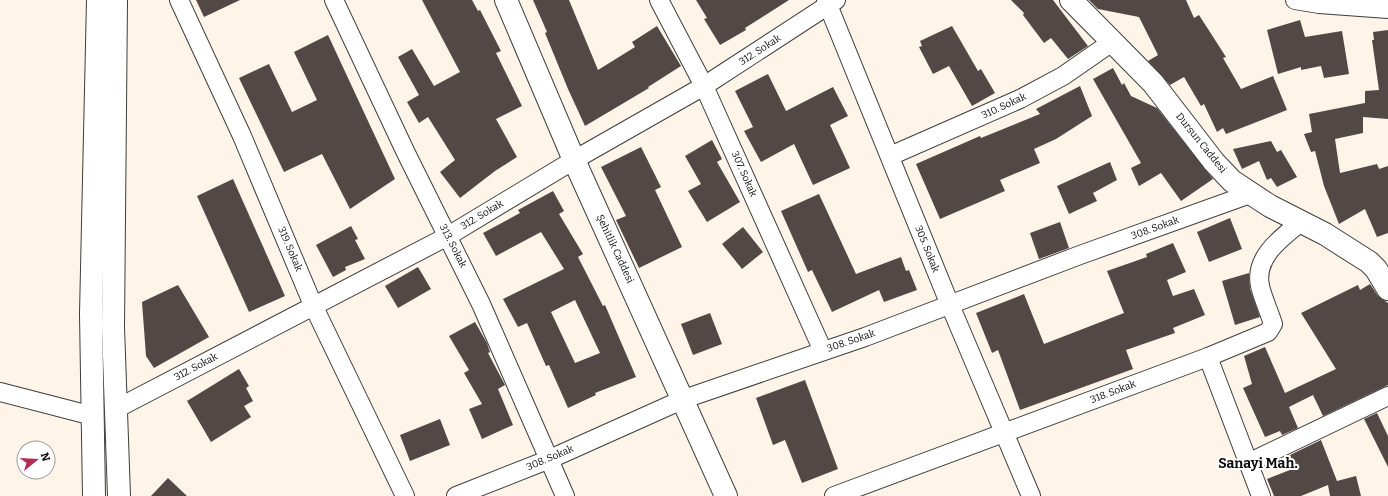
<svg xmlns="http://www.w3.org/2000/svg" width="1388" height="496" font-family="Bitter,serif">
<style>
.building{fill:#524947;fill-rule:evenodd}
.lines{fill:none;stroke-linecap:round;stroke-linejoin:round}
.minor-casing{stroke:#3d3d3d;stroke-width:20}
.tertiary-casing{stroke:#3d3d3d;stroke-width:24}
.minor{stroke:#fff;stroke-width:18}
.tertiary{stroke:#fff;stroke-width:22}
.labels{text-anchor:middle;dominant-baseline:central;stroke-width:4;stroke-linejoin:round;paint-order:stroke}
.street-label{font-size:10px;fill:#0a0a0a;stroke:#fff}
.district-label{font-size:14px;font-weight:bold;fill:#0a0a0a;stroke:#fff}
</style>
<rect width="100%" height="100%" fill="#fef4e8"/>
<!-- building -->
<g class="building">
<polygon points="196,0 240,0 204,17"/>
<polygon points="422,0 472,0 478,11 480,10 501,51 496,53 522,106 496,119 517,157 495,171 460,198 440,172 455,160 428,117 419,123 407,102 419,95 398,57 412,49 434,86 460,72"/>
<polygon points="533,0 569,0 598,70 635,47 632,42 657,26 681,66 648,87 649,88 585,126 568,89 545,33 547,32"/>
<polygon points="696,0 789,0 745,28 746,30 720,45 704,19 707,18"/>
<polygon points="1011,0 1053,0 1088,46 1068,59 1051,38 1044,43 1023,15 1024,13"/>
<polygon points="1089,0 1186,0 1194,18 1199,15 1226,57 1223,58 1241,89 1273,76 1287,110 1226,134 1223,128 1217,132 1204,104 1201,106 1184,77 1170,85 1148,61 1158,55 1139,17 1098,9"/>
<polygon points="1300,20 1305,37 1342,31 1349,74 1324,78 1321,66 1301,70 1301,67 1278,74 1267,30"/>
<polygon points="952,26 978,71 981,69 995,93 972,106 949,66 933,74 919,47 922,46 920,41"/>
<polygon points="1388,30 1388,119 1363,117 1363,133 1335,139 1340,173 1377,164 1379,169 1388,166 1388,233 1377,237 1365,209 1339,224 1324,186 1315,151 1311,152 1304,134 1312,132 1309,114 1365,103 1365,91 1379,90 1372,40 1374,40 1373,32"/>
<polygon points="328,35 395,179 350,209 322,154 284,172 239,78 269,64 292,112 317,100 294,52"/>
<polygon points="1113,68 1122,85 1124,83 1131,96 1157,108 1213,179 1181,201 1161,173 1139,186 1131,168 1141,163 1093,79"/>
<polygon points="768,74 786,111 833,87 848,116 830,125 850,168 813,185 794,144 761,162 744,131 753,127 735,91"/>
<polygon points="1080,86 1092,116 1056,139 1034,149 1040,163 1000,180 1005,191 940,219 916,164 980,136 981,138 1040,114 1036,109"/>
<polygon points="712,140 722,159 717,162 740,202 707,222 688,191 701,184 685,156"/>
<polygon points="1271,141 1277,152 1281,150 1297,177 1277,187 1271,178 1267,180 1259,161 1242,169 1233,149"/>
<polygon points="641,147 661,187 655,190 682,247 639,268 616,220 626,216 601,167"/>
<polygon points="1110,162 1117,180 1093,193 1097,201 1069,214 1057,186"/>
<polygon points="233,179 285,296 249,312 197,196"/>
<path d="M553,191l11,20 -5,3 24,40 -5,3 25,49 2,-1 31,72 -41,16 1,2 -28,13 -19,-43 -3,1 -19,-43 -9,4 -15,-28 61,-30 -23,-37 -45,24 -13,-23 37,-20 -2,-3zM575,300l25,53 -25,10 -24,-51z"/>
<polygon points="819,194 856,274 901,257 906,271 909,270 917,290 884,302 879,290 832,312 812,270 808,272 781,211"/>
<polygon points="1230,218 1242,249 1209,262 1197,232"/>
<polygon points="1060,222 1069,248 1039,259 1030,233"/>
<polygon points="351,226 358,239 355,240 365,259 345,267 346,270 333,277 316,245"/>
<polygon points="743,227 763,252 742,269 722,244"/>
<polygon points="1173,243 1186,272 1167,280 1173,296 1194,289 1205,315 1173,328 1175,333 1126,350 1133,369 1020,410 998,350 992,353 976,313 1024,294 1044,344 1124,313 1107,271 1147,257 1146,254"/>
<polygon points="418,267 431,289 398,308 385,286"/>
<polygon points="1249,273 1250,289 1260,317 1235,325 1222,281"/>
<polygon points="1370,284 1378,296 1388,303 1388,385 1323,416 1313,395 1289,407 1298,428 1282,435 1280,431 1265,437 1243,388 1252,384 1244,356 1265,347 1285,393 1336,369 1301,313 1358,285 1360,290"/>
<polygon points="178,285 209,337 154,368 146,356 142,302"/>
<polygon points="710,313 722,344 693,355 681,324"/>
<polygon points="475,322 487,343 490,352 488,353 505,385 498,389 513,425 482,439 469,409 482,404 464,373 469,370 449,336"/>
<polygon points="239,369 249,386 246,388 253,401 244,406 251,417 211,442 187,401"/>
<polygon points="805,380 838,469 802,483 785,440 773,445 756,398"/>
<polygon points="1377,413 1388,436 1388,467 1364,419"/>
<polygon points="440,419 450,445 410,461 400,435"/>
<polygon points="1321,440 1337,481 1356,476 1361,496 1330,496 1328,485 1301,496 1274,496 1267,479 1295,468 1290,455"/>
<polygon points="168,478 187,496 151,496"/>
</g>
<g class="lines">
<defs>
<g id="minor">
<polyline points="179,0 242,136 313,305 405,496"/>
<polyline points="334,0 406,153 481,304 565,496"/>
<polyline points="659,0 704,86 823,351"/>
<polyline points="826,0 950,305 1031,496"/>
<polyline points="1295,0 1319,4 1388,9"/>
<polyline points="890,156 1020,99 1063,76 1112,42"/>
<polyline points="1208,357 1261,496"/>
<polyline points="0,392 93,416"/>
<polyline points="116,409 448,236 574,160 704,86 836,0"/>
<polyline points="1248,463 1388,396"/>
<polyline points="456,496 550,459 684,399 865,337 1080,255 1250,194"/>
<path d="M834,496l374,-139 60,-25 5,-8c-4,-13 -10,-25 -13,-38 -6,-29 21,-48 41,-64"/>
</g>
<g id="tertiary">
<polyline points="116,0 113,327 119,496"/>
<polyline points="506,0 574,160 726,496"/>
<polyline points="1071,0 1153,83 1214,162 1232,181 1270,206 1325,234 1369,262 1376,269 1388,289"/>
<polyline points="94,496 91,314 98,0"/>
</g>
</defs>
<!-- minor casing -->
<use href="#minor" class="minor-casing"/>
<!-- tertiary casing -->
<use href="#tertiary" class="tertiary-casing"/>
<!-- minor -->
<use href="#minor" class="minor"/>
<!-- tertiary -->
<use href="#tertiary" class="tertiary"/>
</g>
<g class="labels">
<!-- street labels -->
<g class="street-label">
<text transform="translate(760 50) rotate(-33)">312. Sokak</text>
<text transform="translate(1004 106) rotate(-25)">310. Sokak</text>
<text transform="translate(1201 143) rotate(51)">Dursun Caddesi</text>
<text transform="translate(744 174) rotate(66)">307. Sokak</text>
<text transform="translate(482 215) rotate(-31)">312. Sokak</text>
<text transform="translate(1155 228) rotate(-20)">308. Sokak</text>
<text transform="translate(453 246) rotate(63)">313. Sokak</text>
<text transform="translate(290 249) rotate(67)">319. Sokak</text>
<text transform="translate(615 249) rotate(65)">Şehitlik Caddesi</text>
<text transform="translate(927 249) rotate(68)">305. Sokak</text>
<text transform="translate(851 341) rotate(-19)">308. Sokak</text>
<text transform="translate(196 367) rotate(-28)">312. Sokak</text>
<text transform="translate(1113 392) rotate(-21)">318. Sokak</text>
<text transform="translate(550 458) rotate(-23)">308. Sokak</text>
</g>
<!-- district labels -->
<g class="district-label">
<text x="1258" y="463">Sanayi Mah.</text>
</g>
</g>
<!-- north arrow -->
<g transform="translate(36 460) rotate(72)"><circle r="19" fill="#ffffff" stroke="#9d9d9d"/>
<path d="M0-3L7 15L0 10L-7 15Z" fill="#b12b52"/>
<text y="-6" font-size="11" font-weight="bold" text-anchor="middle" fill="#0a0a0a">N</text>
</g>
</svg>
